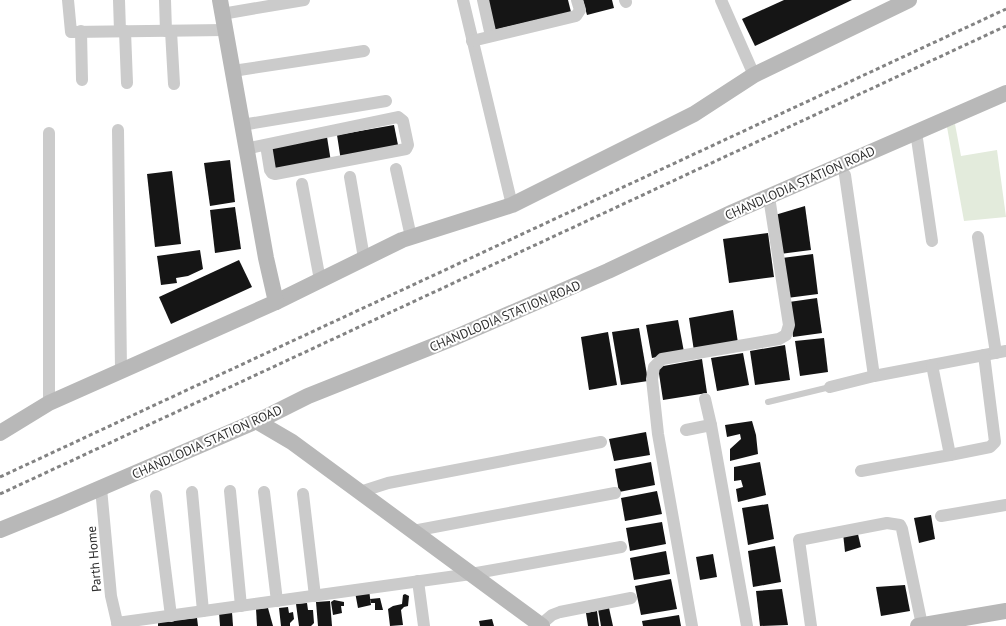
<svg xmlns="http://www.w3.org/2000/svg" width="1006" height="626" font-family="'PT Sans',sans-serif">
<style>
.green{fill:#e3ebdc}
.building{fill:#151515}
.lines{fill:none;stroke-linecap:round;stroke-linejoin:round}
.lane{stroke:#cbcbcb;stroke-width:6}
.street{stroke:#cbcbcb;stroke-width:12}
.secondary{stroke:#b8b8b8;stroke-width:16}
.rail{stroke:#838383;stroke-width:3;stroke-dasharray:4 3;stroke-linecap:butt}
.labels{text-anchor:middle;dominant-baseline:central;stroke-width:4;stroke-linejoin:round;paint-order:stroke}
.street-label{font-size:13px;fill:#2e2e2e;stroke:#fff}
</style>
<rect width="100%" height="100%" fill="#fff"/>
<!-- green -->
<polygon class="green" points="955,124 961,156 997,150 1006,217 964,221 947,127"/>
<!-- building -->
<g class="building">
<polygon points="488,0 568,0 571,12 494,30"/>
<polygon points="583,0 612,0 614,8 587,15"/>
<polygon points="784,0 852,0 755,46 742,19"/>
<polygon points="394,125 399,150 341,161 337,135"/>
<polygon points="327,137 331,162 274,172 269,147"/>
<polygon points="230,160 235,202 210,206 204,163"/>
<polygon points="172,171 181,244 155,247 147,174"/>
<polygon points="805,206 811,250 780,254 775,215"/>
<polygon points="235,207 241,249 215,253 210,210"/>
<polygon points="768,233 774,277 729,283 723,239"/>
<polygon points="200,250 203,269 188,276 176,278 177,283 161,285 157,256"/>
<polygon points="813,254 818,294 787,298 782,258"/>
<polygon points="239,260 252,287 171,324 159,297"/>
<polygon points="817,298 822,333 793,337 789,302"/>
<polygon points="733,310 738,343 694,351 689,318"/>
<polygon points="678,320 684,352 652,358 646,325"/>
<polygon points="639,328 648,381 621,385 612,332"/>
<polygon points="608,332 617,385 589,390 581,337"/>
<polygon points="824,338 828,372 800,376 795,341"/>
<polygon points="785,345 790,380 755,385 750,351"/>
<polygon points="743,353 749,385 717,391 711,358"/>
<polygon points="702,359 707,393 663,400 658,367"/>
<polygon points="752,421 756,435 758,454 730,461 730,449 741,439 740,434 727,437 725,425"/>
<polygon points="646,432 650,455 614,461 609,439"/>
<polygon points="651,462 655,485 619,492 615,469"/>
<polygon points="760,462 766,495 738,502 736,489 743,487 741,480 734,481 734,467"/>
<polygon points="657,491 662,514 625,521 621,498"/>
<polygon points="768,504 774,539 748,545 742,508"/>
<polygon points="931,515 935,539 919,543 914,518"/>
<polygon points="662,522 666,544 630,551 626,528"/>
<polygon points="857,530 861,547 845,552 843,533"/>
<polygon points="775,546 781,582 753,587 748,551"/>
<polygon points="666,551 670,574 634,580 630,558"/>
<polygon points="713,554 717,577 700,580 696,557"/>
<polygon points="671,579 677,609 641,615 635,586"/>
<polygon points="905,585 910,611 881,616 876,587"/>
<polygon points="782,589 788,625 760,626 756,591"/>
<polygon points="369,590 371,605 358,608 355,592"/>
<polygon points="405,594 409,596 408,606 404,607 401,610 403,625 390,626 388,609 393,606 402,604 403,595"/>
<polygon points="380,598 383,610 375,610 375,603 371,603 370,599"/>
<polygon points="334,600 344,602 344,606 341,606 342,613 333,615 331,602"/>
<polygon points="330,601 332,626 318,626 316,602"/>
<polygon points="307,603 308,610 313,610 314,623 311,626 299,626 296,604"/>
<polygon points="288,607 289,613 293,612 294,619 290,623 290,626 281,626 279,608"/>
<polygon points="268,608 273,626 257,626 256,609"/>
<polygon points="609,608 613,626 601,626 598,609"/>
<polygon points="597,611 599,626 588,626 586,613"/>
<polygon points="219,612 232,612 233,626 220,626"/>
<polygon points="679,615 681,626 643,626 642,621"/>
<polygon points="197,618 198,626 158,626 158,622"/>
<polygon points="492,619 494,626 480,626 479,621"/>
</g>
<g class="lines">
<!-- lane -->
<polyline class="lane" points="768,402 830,387"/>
<!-- street -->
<g class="street">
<polyline points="68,0 71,32 225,30"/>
<polyline points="119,0 120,31"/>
<polyline points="165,0 166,31"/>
<polyline points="463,0 512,205"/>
<polyline points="483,0 491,36"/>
<polyline points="625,0 626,2"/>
<polyline points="721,0 754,75"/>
<polyline points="222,14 304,0"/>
<polyline points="81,31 82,80"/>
<polyline points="125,31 127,83"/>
<polyline points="171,31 174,84"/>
<polyline points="472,41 576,16 580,10 577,0"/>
<polyline points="233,71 364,51"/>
<polyline points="242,125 386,101"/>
<polyline points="118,130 121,370"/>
<polyline points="916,132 932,241"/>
<polyline points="49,133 49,403"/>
<polyline points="246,149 259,146 398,117 403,121 408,145 406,149 275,174 272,173 270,170 266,145"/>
<polyline points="396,169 411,237"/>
<polyline points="845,175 874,376 1006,351"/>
<polyline points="350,177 364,258"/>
<polyline points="302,184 320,280"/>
<polyline points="978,237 996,353"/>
<polyline points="830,387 874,376"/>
<polyline points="705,399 711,425"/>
<polyline points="686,430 711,425 747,626"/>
<polyline points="950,455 990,447 995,442 984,355"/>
<polyline points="861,471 950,455 932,365"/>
<polyline points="101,488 111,596 118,626"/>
<polyline points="230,491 241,606"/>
<polyline points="192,492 203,611"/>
<polyline points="264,492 277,601"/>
<polyline points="360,492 388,483 601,442"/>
<polyline points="303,494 315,596"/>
<polyline points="156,496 171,616"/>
<polyline points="941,516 1006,505"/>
<polyline points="413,531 615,493"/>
<polyline points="418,581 424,626"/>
<polyline points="117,623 471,574 621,547"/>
<polyline points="539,626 552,615 560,612 631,598"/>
<polyline points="692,626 658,434 652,379 654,367 662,359 779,339 786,335 789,325 769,197"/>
<polyline points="811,626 799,540 887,523 900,525 902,529 922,625"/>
</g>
<!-- secondary -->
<g class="secondary">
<polyline points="276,302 402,240 512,205 694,114 754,75 909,0"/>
<polyline points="256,421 292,442 542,626"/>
<polyline points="0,433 49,403 276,302 266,258 220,0"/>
<polyline points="0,530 59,506 268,416 308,396 456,337 608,271 733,212 1006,93"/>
<polyline points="918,626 1006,611"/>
</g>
<!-- rail -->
<g class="rail">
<polyline points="0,477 1006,9"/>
<polyline points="0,494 1006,26"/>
</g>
</g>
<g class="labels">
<!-- street labels -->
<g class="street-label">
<text transform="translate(800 183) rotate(-24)">CHANDLODIA STATION ROAD</text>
<text transform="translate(505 316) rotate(-23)">CHANDLODIA STATION ROAD</text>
<text transform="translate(207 442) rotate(-24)">CHANDLODIA STATION ROAD</text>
<text transform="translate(94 559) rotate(-95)">Parth Home</text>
</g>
</g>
</svg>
